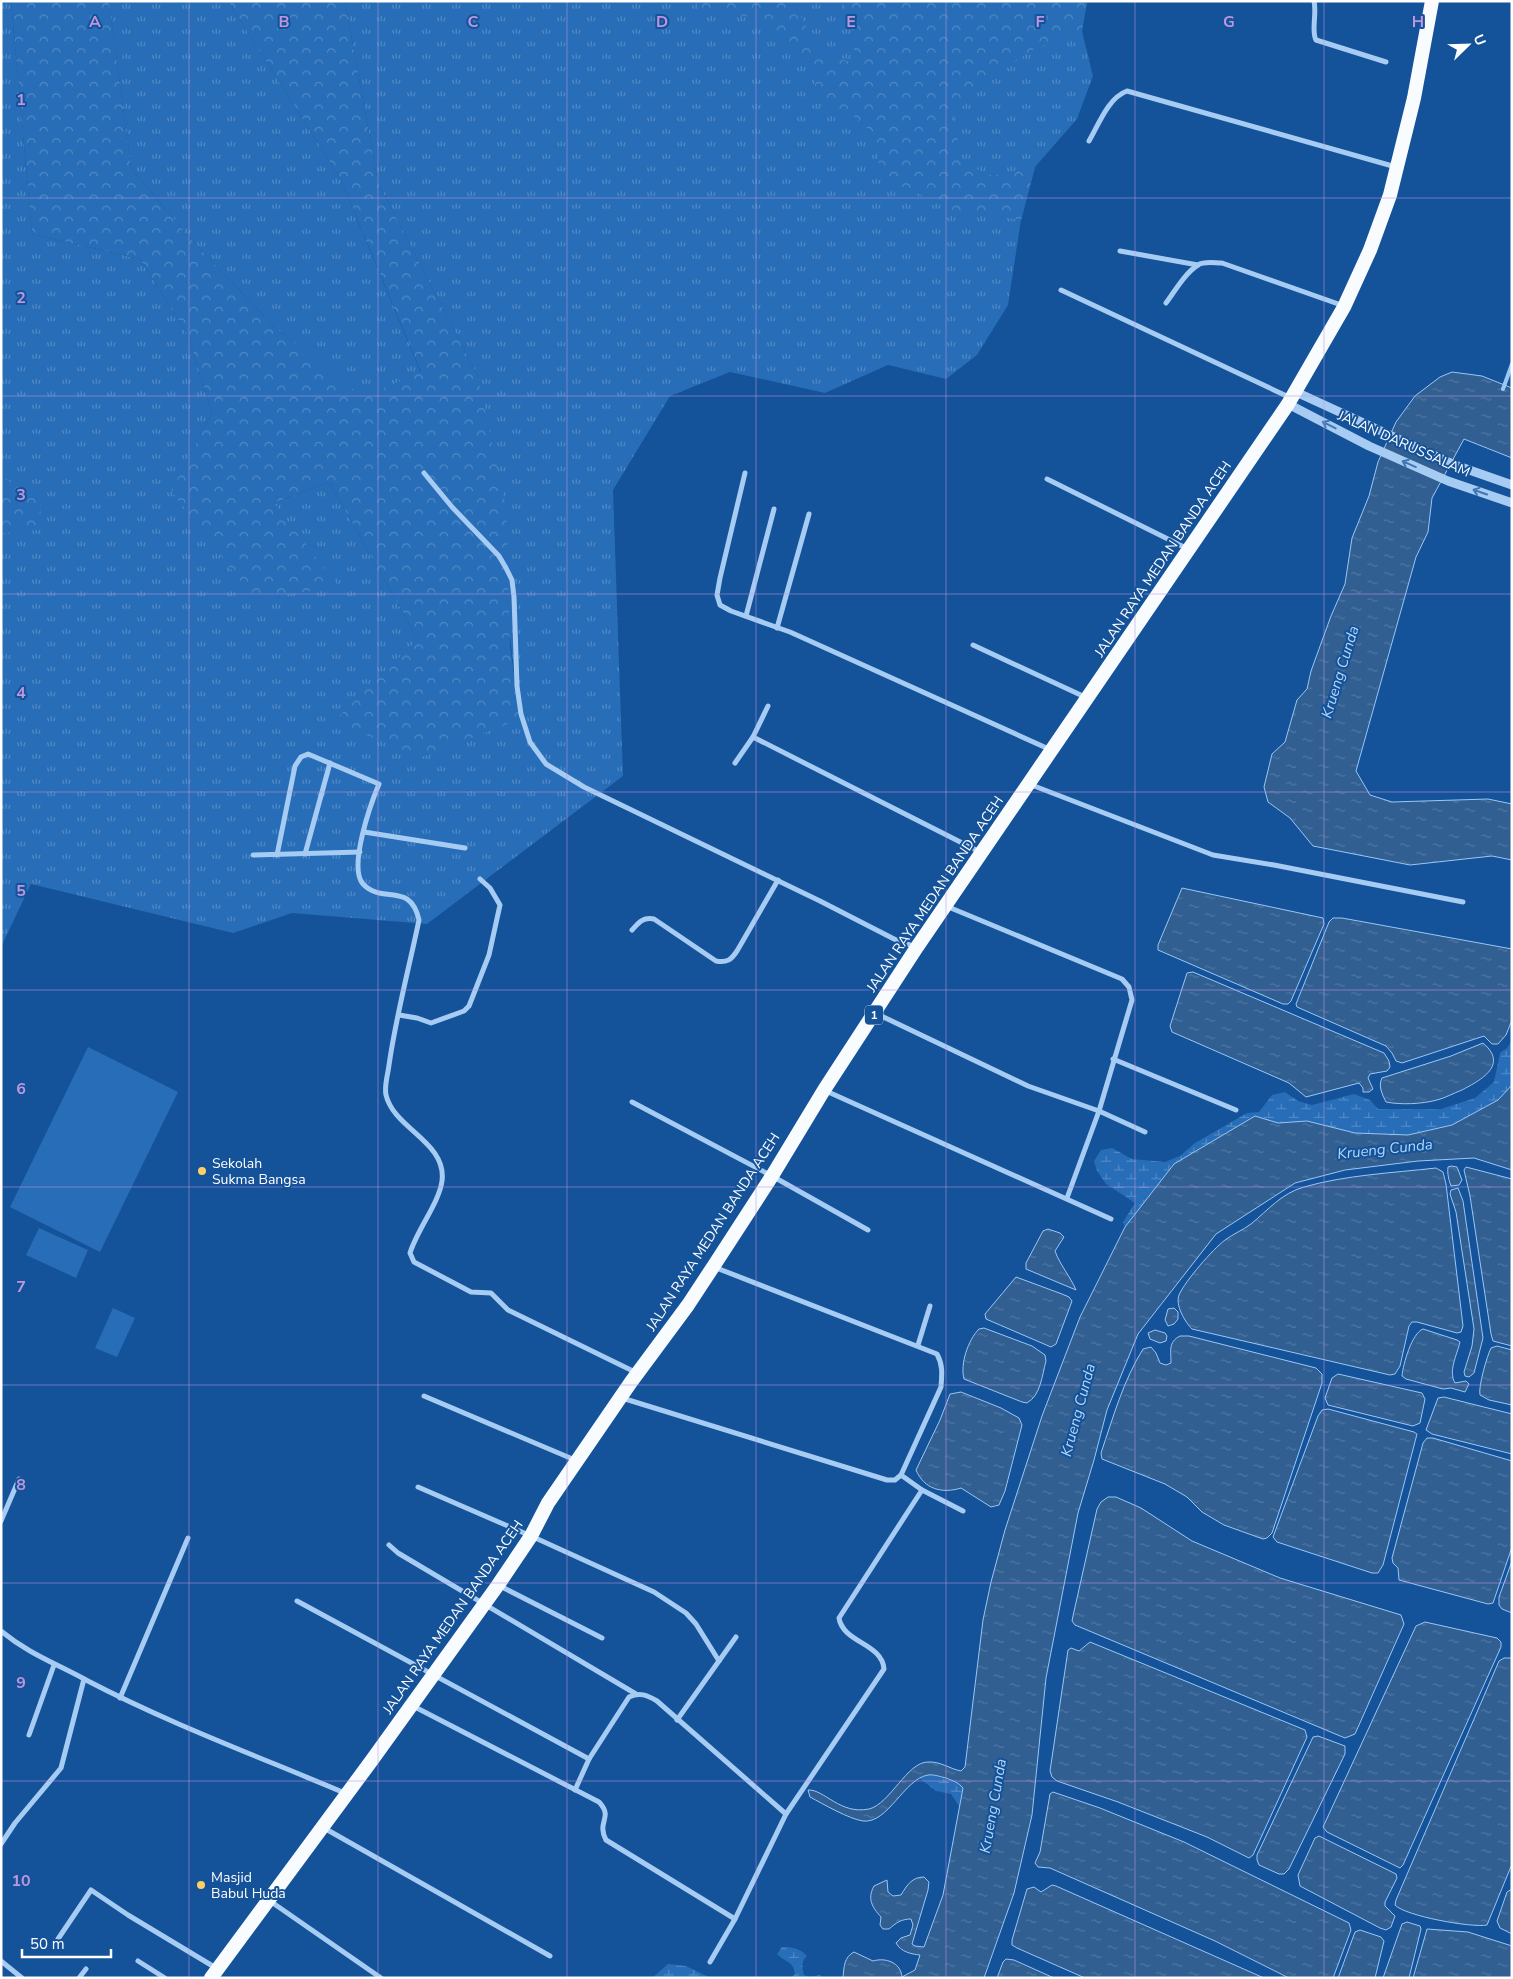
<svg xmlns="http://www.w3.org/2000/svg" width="1513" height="1979" font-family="'Nunito Sans',sans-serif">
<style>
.grass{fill:url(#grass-tufts)}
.forest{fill:url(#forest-crowns)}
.wetland{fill:url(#wetland-marsh)}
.park{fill:#276db7}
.water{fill:url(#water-ripples);stroke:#99c7f6}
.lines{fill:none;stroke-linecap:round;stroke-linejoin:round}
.stream{stroke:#99c7f6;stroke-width:4}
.minor{stroke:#a7ccf3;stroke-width:5}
.tertiary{stroke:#a7ccf3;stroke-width:9}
.trunk{stroke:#f8fcff;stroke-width:14}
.oneway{stroke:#4077b4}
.grid{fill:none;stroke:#bd96df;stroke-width:1;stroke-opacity:0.55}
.poi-dot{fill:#ffce68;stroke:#145299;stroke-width:2}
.labels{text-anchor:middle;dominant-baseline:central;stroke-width:4;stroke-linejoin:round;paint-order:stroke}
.shield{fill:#145299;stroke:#b8cbe0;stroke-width:1}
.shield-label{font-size:12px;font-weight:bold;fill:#fff}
.street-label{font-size:14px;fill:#fff;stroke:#145299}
.poi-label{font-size:14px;fill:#fff;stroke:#145299;text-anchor:start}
.water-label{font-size:15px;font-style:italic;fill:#b3d6f9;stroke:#145299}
.grid-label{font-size:16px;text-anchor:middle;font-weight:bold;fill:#bd96df;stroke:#145299;stroke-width:4;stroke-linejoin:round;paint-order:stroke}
</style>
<defs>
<pattern id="grass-tufts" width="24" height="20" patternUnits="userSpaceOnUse" patternTransform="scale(1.25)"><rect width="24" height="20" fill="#276db7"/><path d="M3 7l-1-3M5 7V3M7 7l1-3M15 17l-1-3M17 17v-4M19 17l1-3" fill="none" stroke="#528ac5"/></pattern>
<pattern id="forest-crowns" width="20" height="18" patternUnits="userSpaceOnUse" patternTransform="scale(1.25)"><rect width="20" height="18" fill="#276db7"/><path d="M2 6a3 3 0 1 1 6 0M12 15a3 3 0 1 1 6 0" fill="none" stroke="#528ac5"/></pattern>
<pattern id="wetland-marsh" width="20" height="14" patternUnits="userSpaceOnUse" patternTransform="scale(1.25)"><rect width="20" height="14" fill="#276db7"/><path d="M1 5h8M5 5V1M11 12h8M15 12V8" fill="none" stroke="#528ac5"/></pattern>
<pattern id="water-ripples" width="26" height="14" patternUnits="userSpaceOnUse" patternTransform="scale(1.25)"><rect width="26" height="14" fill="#315f92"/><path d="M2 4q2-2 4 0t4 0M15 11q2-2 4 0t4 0" fill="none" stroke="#5077a2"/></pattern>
</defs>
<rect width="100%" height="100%" fill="#145299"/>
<!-- grass -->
<g class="grass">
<polygon points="1,1 11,1 32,234 140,259 188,335 212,413 171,492 274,503 329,482 418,639 520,718 477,374 378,183 345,1 1087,1 1082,31 1093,76 1077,119 1035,167 1021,220 1008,305 977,355 946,379 888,365 825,393 730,372 670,396 613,490 623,776 427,924 292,913 233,933 31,884 1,947 1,533 41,529 6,480 1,481"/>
<polygon points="109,1 228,1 340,178 421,373 363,398 274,327 189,237 131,168"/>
</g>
<!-- forest -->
<g class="forest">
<polygon points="11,1 109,1 131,168 189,237 274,327 363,397 421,372 340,178 228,1 345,1 378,183 477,374 506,506 510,645 520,719 422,757 333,722 418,639 329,482 274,503 339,587 254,599 171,491 212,413 188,335 140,259 32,234"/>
<polygon points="700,1 793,1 822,57 855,62 853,33 845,5 848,1 1087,1 1082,31 1032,50 977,88 953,118 963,163 993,176 1035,167 1021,220 955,211 881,177 873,133 846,110 818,105 813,71 777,31 746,16 697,13"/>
<polygon points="6,480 40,495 41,530 1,533 1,481"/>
</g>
<!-- wetland -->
<g class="wetland">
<polygon points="1512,1040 1512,1085 1498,1100 1452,1125 1408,1135 1355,1133 1307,1121 1278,1123 1255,1116 1174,1164 1125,1227 1123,1222 1135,1203 1106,1184 1097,1171 1094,1161 1101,1150 1112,1148 1132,1159 1165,1162 1180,1156 1195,1143 1247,1113 1259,1112 1272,1095 1285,1092 1298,1101 1312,1105 1354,1094 1370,1100 1378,1109 1441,1109 1475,1098 1494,1082 1500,1053 1507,1048"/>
<polygon points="929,1774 959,1783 963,1788 959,1806 951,1794 936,1791 919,1778"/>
<path d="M782,1947c10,0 18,1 25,9 -6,5 -5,12 -3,19l6,2 10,-2 3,3h-32l4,-4c-1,-13 -11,-12 -18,-20z"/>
<polygon points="668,1964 686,1966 711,1978 652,1978"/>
</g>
<!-- park -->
<g class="park">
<polygon points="88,1047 178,1092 100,1252 10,1207"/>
<polygon points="39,1228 88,1250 76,1278 26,1255"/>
<polygon points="113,1308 135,1318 117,1357 95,1348"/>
</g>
<!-- water -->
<g class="water">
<polygon points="1452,372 1482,376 1512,388 1512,458 1464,439 1432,498 1428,532 1416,557 1356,771 1370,795 1392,802 1488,799 1512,804 1512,860 1492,856 1410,865 1313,846 1290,818 1268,802 1264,787 1272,754 1285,742 1297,700 1307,689 1311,671 1331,616 1345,584 1352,538 1369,496 1378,462 1396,422 1415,396 1440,377"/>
<polygon points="1182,888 1323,918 1324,924 1291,1001 1288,1004 1283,1004 1158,950 1158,945"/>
<polygon points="1333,918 1342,918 1512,949 1512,1020 1506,1035 1498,1044 1492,1044 1484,1036 1402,1063 1396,1061 1392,1053 1386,1046 1297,1007 1296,1004 1329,922"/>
<polygon points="1193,972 1384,1053 1389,1061 1390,1067 1387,1071 1370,1074 1368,1078 1373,1089 1369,1092 1363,1092 1363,1088 1359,1083 1306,1097 1289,1083 1172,1032 1170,1026 1187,973"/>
<path d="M1483,1043c26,22 -2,37 -21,47 -8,3 -17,8 -25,10 -15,4 -36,5 -51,2 -4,-8 -8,-16 -4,-24l69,-22z"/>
<path d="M1512,1085v85l-38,-12 -56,3 -73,9 -50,13 -79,51 -78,100 -31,76 -13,50 -16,53 -32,165 -14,137 -18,78 -30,85h-141c1,-11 1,-21 11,-26l19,9c13,-4 28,2 29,16l13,-7 5,-15c-9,-1 -19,-3 -24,-12l5,-5 9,-3 3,-10 -2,-6c-10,0 -15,4 -22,10h-6l-3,-4 1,-8c-9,-10 -14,-18 -7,-31l13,-6 1,12 5,4 8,-1c6,-10 11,-18 23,-18l5,5 -1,8 -16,54 3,2 9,1 19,-52 20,-107c-5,-6 -10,-7 -17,-10 -5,-1 -13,-4 -18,-3 -24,4 -40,49 -65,46 -14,-2 -40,-17 -53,-24l-2,-7c16,-1 32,25 61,19 21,-5 38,-47 59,-47 12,-1 22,7 33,9l4,-4 18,-147 8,-38 14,-52 37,-114 38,-99 45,-90 49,-63 81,-48 23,7 29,-2 48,12 53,2 44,-10 46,-25z"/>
<path d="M1451,1166l6,1 5,13 -3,5 -8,1c-2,-5 -4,-13 -3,-19z"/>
<polygon points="1466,1167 1512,1179 1512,1346 1493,1341 1491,1334 1470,1196 1464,1170"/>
<path d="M1436,1168l7,4 3,12 17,142 -2,6 -4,1 -40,-11h-5l-3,4 -9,40 -5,8 -5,1 -198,-46c-7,-7 -17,-24 -13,-34 6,-14 34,-46 46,-55 8,-6 18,-10 26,-16 17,-14 31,-31 53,-37 42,-12 88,-14 132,-19z"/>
<polygon points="1458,1188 1463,1201 1483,1338 1474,1373 1469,1377 1465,1376 1464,1372 1472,1346 1474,1329 1456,1212 1450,1194 1451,1190"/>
<path d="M1048,1229l12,4 4,4 -9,14c5,14 15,25 21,39l-50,-21v-6l17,-32z"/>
<polygon points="1016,1277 1062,1294 1069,1297 1072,1301 1056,1344 1051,1347 986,1319 985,1314"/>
<polygon points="1174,1308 1178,1312 1178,1319 1174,1324 1168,1326 1165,1320 1168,1309"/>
<path d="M984,1328l48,18 13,9 1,6c-4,14 -5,34 -19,42l-5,-1 -58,-23c-4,-15 4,-39 15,-50z"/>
<path d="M1423,1329l34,11 3,2c-3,13 -12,29 -5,41l11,-2 3,3 -4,8 -14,-4 -8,1 -37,-10 -4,-3c1,-12 10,-43 21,-47z"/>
<polygon points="1155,1330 1165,1333 1167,1336 1166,1341 1160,1343 1150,1339 1148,1333"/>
<path d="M1180,1336h9l127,32 6,6v9l-50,150 -5,5 -4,1 -39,-14 -22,-13 -15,-15 -22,-13 -63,-25 -1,-6c12,-35 22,-72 42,-104l8,-2 5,6 4,10 6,2 5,-2c0,-12 -3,-21 9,-27z"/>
<path d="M1497,1346l15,4v55l-23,-5 -9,-5c-2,-8 7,-39 11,-47z"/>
<polygon points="1338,1374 1422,1393 1425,1399 1420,1423 1413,1426 1328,1405 1325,1398 1332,1378"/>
<path d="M961,1392l40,16 18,10 3,7 -17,66 -6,14 -8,2 -30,-19c-19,6 -37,1 -45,-18l24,-50 10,-26z"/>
<polygon points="1444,1397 1512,1414 1512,1454 1432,1434 1426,1430 1438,1398"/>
<polygon points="1328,1409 1414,1432 1417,1434 1383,1565 1378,1573 1372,1573 1277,1542 1273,1537 1318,1416 1322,1410"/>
<polygon points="1427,1438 1433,1438 1512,1461 1512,1547 1493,1603 1488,1604 1399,1580 1398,1568 1393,1563 1392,1558 1423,1443"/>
<polygon points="1108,1497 1116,1497 1141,1508 1192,1541 1280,1578 1401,1615 1404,1624 1355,1734 1345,1738 1075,1625 1072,1621 1073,1616 1097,1509 1101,1502"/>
<polygon points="1512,1561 1512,1613 1502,1609 1499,1605 1499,1597"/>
<polygon points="1425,1622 1497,1638 1501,1642 1501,1647 1403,1865 1400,1868 1327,1832 1323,1827 1416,1626"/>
<polygon points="1090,1642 1305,1730 1307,1737 1253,1855 1249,1858 1207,1837 1118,1802 1057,1781 1052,1777 1050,1771 1068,1650 1071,1648 1079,1651"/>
<path d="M1504,1658h8v206l-25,61c-15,3 -82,-9 -92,-20l1,-5 103,-239z"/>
<polygon points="1318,1736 1345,1746 1345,1754 1289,1869 1284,1874 1279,1874 1259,1865 1257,1860 1257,1855 1313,1737"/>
<polygon points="1053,1792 1100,1808 1184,1842 1349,1923 1351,1930 1333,1978 1289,1978 1215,1941 1050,1868 1038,1867 1035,1863 1040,1852 1050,1794"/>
<polygon points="1319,1836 1396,1874 1397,1878 1385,1902 1385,1906 1395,1916 1391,1927 1386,1930 1380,1928 1300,1886 1298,1875 1315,1838"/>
<polygon points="1052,1885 1056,1886 1264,1978 1085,1978 1017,1948 1012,1945 1012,1940 1027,1889 1034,1887 1041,1892"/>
<polygon points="1512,1889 1512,1934 1500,1928 1497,1921 1507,1892"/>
<polygon points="1407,1922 1420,1926 1421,1929 1409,1978 1383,1978 1402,1924"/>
<polygon points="1427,1929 1468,1932 1512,1946 1512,1978 1413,1978"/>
<polygon points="1360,1930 1381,1937 1384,1941 1375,1978 1338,1978 1355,1932"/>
<polygon points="1006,1959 1014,1960 1054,1978 997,1978 1003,1962"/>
</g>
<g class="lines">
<!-- stream -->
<polyline class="stream" points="1503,389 1512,364"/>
<!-- minor -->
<g class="minor">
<path d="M1314,1c3,13 -3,30 2,39l70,22"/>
<path d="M1089,141c10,-17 19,-43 38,-50l269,76"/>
<polyline points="1120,251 1198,265"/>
<polyline points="1061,290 1291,398"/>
<path d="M1166,303c9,-12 19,-30 32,-38 6,-4 16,-2 24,-2l122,43"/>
<polyline points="424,473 452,507 499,556 506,568 512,580 514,597 517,686 521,714 530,742 546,764 584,787 820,901 896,940 916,947"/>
<polyline points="745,473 720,578 717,595 720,605 731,611 790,632 1051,750"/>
<polyline points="1047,479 1188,549"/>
<polyline points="746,616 774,509"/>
<polyline points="777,628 809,514"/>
<polyline points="973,645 1085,697"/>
<polyline points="753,737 980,852"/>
<polyline points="735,763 753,737 768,706"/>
<polyline points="1029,784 1213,855 1274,865 1463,902"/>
<polyline points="364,832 465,848"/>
<polyline points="305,854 330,763"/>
<polyline points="253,855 360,852"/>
<path d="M277,855l18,-89 6,-9 7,-3 71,30c-8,19 -31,83 -16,100 20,21 47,-3 56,36 -10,48 -23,96 -30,145 -1,9 -5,21 -3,30 8,34 61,47 56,86 -3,22 -25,49 -32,72l4,9 57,30 20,1 17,17 129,63"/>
<polyline points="946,906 1122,979 1129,987 1132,1000 1099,1111 1145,1132"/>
<path d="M632,930c7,-8 11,-13 22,-11l62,42c11,2 15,-1 21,-10l41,-71"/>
<polyline points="875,1013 1028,1086 1099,1111 1067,1198"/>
<polyline points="399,1015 417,1018 431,1023 464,1011 469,1006 489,955 500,905 490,888 480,879"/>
<polyline points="1113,1059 1236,1110"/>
<polyline points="826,1091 1111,1219"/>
<polyline points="632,1102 772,1176 868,1230"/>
<polyline points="918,1345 930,1306"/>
<polyline points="424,1396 575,1460"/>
<path d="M622,1398l265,82h8l6,-5 40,-88c1,-13 2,-22 -4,-33l-223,-87"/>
<polyline points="901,1475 922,1490 963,1511"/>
<polyline points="418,1487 531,1536 654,1592 686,1613 696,1624 719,1661"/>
<polyline points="1,1521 19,1479"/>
<polyline points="389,1545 398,1553 636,1694"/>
<polyline points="498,1585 602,1638"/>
<polyline points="297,1601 589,1759"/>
<path d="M1,1631c28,23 54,32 85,49 84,44 174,77 261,114"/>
<polyline points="120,1698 188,1538"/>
<path d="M411,1705l188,97c15,16 -3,19 7,38l129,79"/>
<polyline points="677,1720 736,1637"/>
<polyline points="29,1735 54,1665"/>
<path d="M575,1790l14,-31 40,-62c11,-5 18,-2 28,4l129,113"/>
<polyline points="324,1828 550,1956"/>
<polyline points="1,1844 15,1823 61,1768 84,1679"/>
<polyline points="270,1901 381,1978"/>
<polyline points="58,1939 91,1890 128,1915 216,1968"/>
<polyline points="1,1961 22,1978"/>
<polyline points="138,1961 165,1978"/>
<path d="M710,1962l25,-43 51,-105 98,-145c-2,-26 -41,-26 -45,-51l83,-128"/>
<polyline points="79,1978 86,1969"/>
</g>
<!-- tertiary -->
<g class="tertiary">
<polyline points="1296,392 1455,465 1512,485"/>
<polyline points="1288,404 1369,446 1448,481 1512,503"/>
</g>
<!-- trunk -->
<polyline class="trunk" points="211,1978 372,1760 498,1585 531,1536 548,1503 631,1382 688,1305 713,1267 772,1176 824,1090 917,947 1288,404 1344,307 1370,250 1390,195 1414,98 1432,1"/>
</g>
<!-- one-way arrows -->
<defs><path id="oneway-shaft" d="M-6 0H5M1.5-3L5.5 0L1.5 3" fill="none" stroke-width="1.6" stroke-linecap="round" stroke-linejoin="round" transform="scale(1.25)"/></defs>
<g class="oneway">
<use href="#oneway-shaft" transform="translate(1329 425) rotate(-153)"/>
<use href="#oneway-shaft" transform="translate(1409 464) rotate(-156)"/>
<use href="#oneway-shaft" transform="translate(1480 492) rotate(-161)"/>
</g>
<!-- grid -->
<path class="grid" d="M189,1v1977M378,1v1977M567,1v1977M756,1v1977M946,1v1977M1135,1v1977M1324,1v1977M1,198h1511M1,396h1511M1,594h1511M1,792h1511M1,990h1511M1,1187h1511M1,1385h1511M1,1583h1511M1,1781h1511"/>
<!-- markers -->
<g class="poi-dot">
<circle cx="202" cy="1171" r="5"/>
<circle cx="201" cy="1885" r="5"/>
</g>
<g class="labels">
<!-- shield labels -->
<rect class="shield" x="865" y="1005.5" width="18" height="19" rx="4"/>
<g class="shield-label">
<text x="874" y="1015">1</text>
</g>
<!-- street labels -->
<g class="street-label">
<text transform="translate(1404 444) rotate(24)">JALAN DARUSSALAM</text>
<text transform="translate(1163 559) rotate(-56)">JALAN RAYA MEDAN BANDA ACEH</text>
<text transform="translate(935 894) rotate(-56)">JALAN RAYA MEDAN BANDA ACEH</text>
<text transform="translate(713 1232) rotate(-57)">JALAN RAYA MEDAN BANDA ACEH</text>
<text transform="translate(453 1617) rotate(-55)">JALAN RAYA MEDAN BANDA ACEH</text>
</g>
<!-- poi labels -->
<g class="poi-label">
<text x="212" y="1163">Sekolah<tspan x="212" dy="16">Sukma Bangsa</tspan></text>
<text x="211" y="1877">Masjid<tspan x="211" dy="16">Babul Huda</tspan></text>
</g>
<!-- water labels -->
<g class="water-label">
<text transform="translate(1340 672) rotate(-73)">Krueng Cunda</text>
<text transform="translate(1385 1149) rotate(-6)">Krueng Cunda</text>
<text transform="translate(1078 1410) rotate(-75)">Krueng Cunda</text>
<text transform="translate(993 1806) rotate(-80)">Krueng Cunda</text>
</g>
</g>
<g class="grid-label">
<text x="95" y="27">A</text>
<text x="284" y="27">B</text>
<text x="473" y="27">C</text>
<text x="662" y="27">D</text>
<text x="851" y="27">E</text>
<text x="1040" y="27">F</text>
<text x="1229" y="27">G</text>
<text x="1418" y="27">H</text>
<text x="21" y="105">1</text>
<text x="21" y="303">2</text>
<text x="21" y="500">3</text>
<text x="21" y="698">4</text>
<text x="21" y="896">5</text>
<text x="21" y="1094">6</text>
<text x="21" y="1292">7</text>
<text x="21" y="1490">8</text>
<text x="21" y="1688">9</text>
<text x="21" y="1886">10</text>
</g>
<!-- border -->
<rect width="1513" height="1979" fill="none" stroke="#ffffff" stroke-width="5"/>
<!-- north arrow -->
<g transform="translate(1468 45) rotate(67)" stroke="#145299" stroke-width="4" paint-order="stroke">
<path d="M0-4L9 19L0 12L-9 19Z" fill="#ffffff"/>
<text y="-8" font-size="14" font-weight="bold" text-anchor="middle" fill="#ffffff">U</text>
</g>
<!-- scale -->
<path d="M22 1949v8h89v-8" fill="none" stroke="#ffffff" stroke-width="2.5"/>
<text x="30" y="1949" font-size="15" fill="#ffffff" stroke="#145299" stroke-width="4" paint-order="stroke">50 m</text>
</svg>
